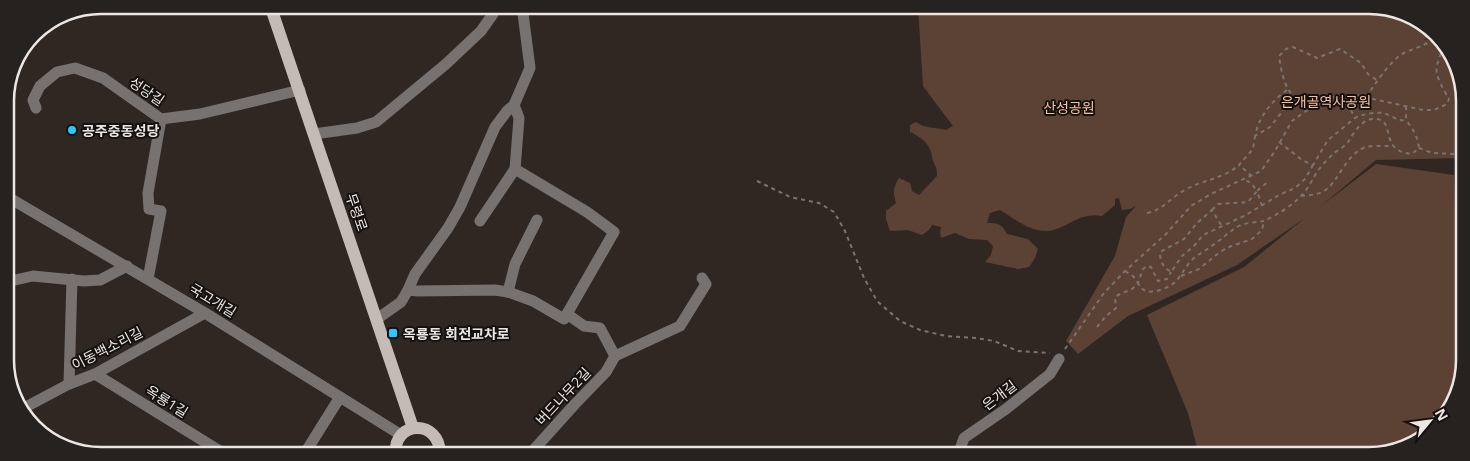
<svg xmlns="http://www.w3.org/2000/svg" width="1470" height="461" font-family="'Open Sans','Noto Sans KR',sans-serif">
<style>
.green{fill:#5c4234}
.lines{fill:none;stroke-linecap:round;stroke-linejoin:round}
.path{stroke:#7b7370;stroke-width:2;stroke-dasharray:4 4;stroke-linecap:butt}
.minor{stroke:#777270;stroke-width:11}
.major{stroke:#c5bbb6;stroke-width:12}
.poi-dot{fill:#29c8ff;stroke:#15110f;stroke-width:2}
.labels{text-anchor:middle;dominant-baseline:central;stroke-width:4;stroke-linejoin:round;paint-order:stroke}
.street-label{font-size:14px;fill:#ede7e4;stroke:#15110f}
.park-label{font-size:14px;fill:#f7bfa3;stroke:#15110f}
.poi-label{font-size:14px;font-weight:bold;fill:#ede7e4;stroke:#15110f;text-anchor:start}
.rim{fill:none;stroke:#ede7e4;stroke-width:2.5}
</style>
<rect width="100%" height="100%" fill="#302723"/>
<!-- green -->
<path class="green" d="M918,7l477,1 45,29 -17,2 20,3 15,56 3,60 -85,2 -56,47 56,-43 78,11 4,128 -3,92 -27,41 -52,20 -177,-1 -11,-42 -41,-98 97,-48 61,-49 -68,47 -109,51 -50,38 -12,-13 49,-85 11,-39 10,-11 -6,3 -8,1 -3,-12 -4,1v6l-13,11c-24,-5 -35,14 -56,15 -18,0 -31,-12 -46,-21l-10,3 -3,10c11,0 15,1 20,11l21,5 10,10 -3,9 -6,9 -11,2 -33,-7 6,-7 2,-9 -6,-6 -18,-1 -14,-6 -14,5 -1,-5 1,-6 -9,-2 -3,5 -7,5 -14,-5 -18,1 -4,-12v-8l10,-8c-3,-10 -3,-16 3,-25l11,5 2,8 7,4 18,-19c0,-9 -1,-8 -4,-15 -1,-3 -1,-6 -2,-9 -3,-10 -12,-16 -21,-20v-7l6,-3c9,7 19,5 30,8l7,-4 -30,-40z"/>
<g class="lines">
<!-- path -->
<g class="path">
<path d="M1287,90c-16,12 -28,26 -32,46l15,-9 23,-29"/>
<path d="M1346,95l1,7 8,16c8,-4 20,-6 28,-5 9,2 14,9 23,7v-13"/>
<path d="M1366,97c8,-11 25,-38 38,-44 13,-6 23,-8 34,-17"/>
<path d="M1309,109c-23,-15 -26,-27 -30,-53l7,-7 7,-2 24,11 23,-9 21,14 7,11 10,7"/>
<polyline points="1279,142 1302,160 1313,165 1328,140 1355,118"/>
<polyline points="1419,148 1432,153 1456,154"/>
<polyline points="1252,176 1239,165 1253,149 1255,136"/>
<polyline points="757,181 790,197 819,203 834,212 845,231 864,278 877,301 900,321 920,330 946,336 976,338 994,341 1018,351 1050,353"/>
<path d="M1301,196c8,-1 16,-1 23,-5 15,-9 21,-37 42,-44 8,-2 18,0 27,-2"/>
<polyline points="1262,206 1257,191 1269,181"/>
<polyline points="1212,210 1218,204 1248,202 1257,191 1251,183 1245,180"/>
<path d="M1147,213c16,-3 24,-16 38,-23 17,-10 38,-11 54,-25"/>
<path d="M1221,225l-9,-15 -15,13 -13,16 -24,13c0,10 3,15 11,20l11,-16 12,-10 9,-11 43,-20 33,-20 16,-7 10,-9 8,-14"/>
<polyline points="1125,271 1133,276 1138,283 1143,269 1147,266 1151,267 1158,281 1167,279 1171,272"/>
<polyline points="1181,276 1199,269 1220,252 1229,247 1252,239 1262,230 1264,221"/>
<path d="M1097,327l9,-11 10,-8 -1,-11c8,-6 17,-5 23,-14 6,14 21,8 32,3 11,-7 14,-19 24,-28 6,-5 13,-8 19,-13 9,-6 16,-13 24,-18 8,-5 18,-4 26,-6 11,-4 30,-16 38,-25 8,-8 12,-19 19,-28 4,-5 9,-10 13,-14 5,-4 11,-7 15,-12 6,-9 12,-21 24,-23 27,-2 4,32 40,35l7,-6c-1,-11 -6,-19 -13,-28"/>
<path d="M1065,349l39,-56 21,-22 41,-37 25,-28 20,-12 50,-23 14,-20 17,-30 17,-12 27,-13 19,-1 68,15h11l13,-6 2,-5c-5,-9 -15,-24 -12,-34 4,-13 6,-13 4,-28"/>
</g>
<!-- minor -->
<g class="minor">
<polyline points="36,108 33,100 40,86 57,72 75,68 103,78 161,119 200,114 300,90"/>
<polyline points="314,134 357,128 376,122 446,64 481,31 493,14 495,6"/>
<polyline points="515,169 587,212 614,232 564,319 533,301 508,292 515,264 537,220"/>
<polyline points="6,196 205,313 401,435"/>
<polyline points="480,221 515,169 519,118 514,105"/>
<polyline points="6,267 10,281"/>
<polyline points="148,279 161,211 149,209 148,193 161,119"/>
<polyline points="6,282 33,276 84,281 100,280 127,266"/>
<polyline points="508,292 495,290 418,291 408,290 415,274 448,228 460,207 495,127 507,111 514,105 530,68 522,6"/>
<polyline points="567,314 584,326 600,328 615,356 680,326 706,284 702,278"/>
<polyline points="377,319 401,302 408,290"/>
<polyline points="95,374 223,453"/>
<polyline points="69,384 72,279"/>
<polyline points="22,409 69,384 95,374 205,313"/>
<polyline points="305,453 340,397"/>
<polyline points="530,454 575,404 606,372 615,356"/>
<polyline points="958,455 964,438 1006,409 1050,374 1059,359"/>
</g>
<!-- major -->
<g class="major">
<polyline points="270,5 413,428"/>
<path d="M396,453c-3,-32 44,-35 44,1"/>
</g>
</g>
<!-- markers -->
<g class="poi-dot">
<circle cx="72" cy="130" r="5"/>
<rect x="388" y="328" width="10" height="10" rx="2.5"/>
</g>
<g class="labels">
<!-- street labels -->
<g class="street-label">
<text transform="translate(147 91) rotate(34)">성당길</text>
<text transform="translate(357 212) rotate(71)">무령로</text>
<text transform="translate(213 300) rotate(31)">국고개길</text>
<text transform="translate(107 348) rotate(-27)">이동백소리길</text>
<text transform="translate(999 395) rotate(-37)">은개길</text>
<text transform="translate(563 396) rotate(-47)">버드나무2길</text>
<text transform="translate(167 401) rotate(32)">옥룡1길</text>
</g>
<!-- park labels -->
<g class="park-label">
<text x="1326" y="101">은개골역사공원</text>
<text x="1069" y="107">산성공원</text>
</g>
<!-- poi labels -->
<g class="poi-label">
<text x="82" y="130">공주중동성당</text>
<text x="403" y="333">옥룡동 회전교차로</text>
</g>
</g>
<!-- crop -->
<path d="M0 0H1470V461H0ZM101 14H1369A87 87 0 0 1 1456 101V360A87 87 0 0 1 1369 447H101A87 87 0 0 1 14 360V101A87 87 0 0 1 101 14Z" fill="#262220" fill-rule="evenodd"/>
<path class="rim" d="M101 14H1369A87 87 0 0 1 1456 101V360A87 87 0 0 1 1369 447H101A87 87 0 0 1 14 360V101A87 87 0 0 1 101 14Z"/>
<!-- north arrow -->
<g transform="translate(1430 421) rotate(61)" stroke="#15110f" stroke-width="4" paint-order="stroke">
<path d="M0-4L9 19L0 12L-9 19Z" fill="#ede7e4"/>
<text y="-8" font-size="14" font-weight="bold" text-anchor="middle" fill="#ede7e4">N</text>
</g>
</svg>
